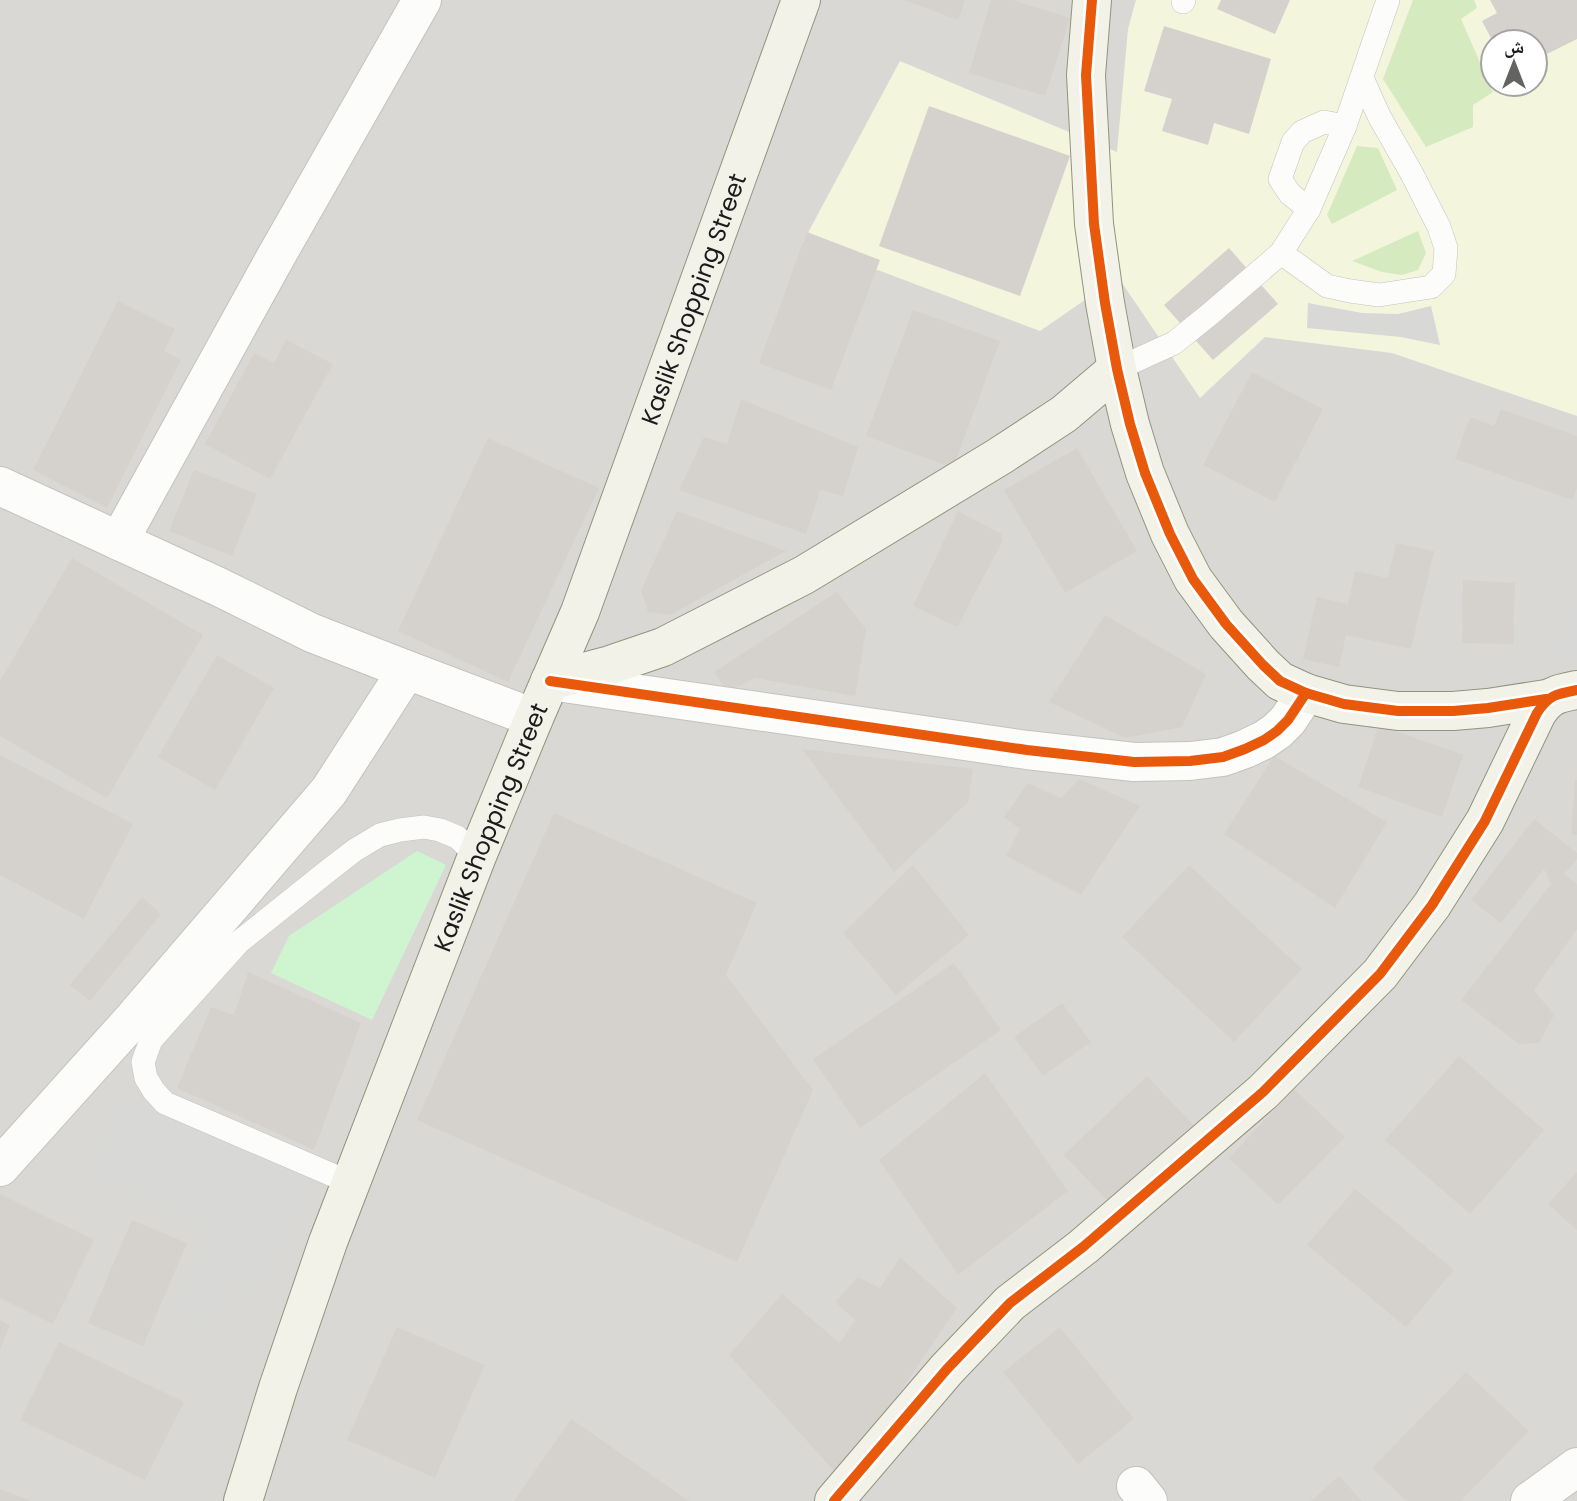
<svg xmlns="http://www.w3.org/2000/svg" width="1577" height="1501" font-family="Poppins,'Noto Naskh Arabic',sans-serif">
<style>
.residential{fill:#d9d8d5;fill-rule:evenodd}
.education{fill:#f4f5dd;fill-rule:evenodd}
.grass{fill:#d5ebbf}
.park{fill:#cef5d0}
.parking{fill:#d8d8d6}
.building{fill:#d5d2ce}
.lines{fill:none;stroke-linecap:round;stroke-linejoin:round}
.lane-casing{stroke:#c2c2c0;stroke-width:24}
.street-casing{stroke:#c2c2c0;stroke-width:40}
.secondary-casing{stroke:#91947c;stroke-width:40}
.lane{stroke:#fcfcfb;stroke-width:23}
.street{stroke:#fcfcfb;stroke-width:38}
.secondary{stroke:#f2f2e8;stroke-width:38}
.cycleway-casing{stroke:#fff;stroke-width:15}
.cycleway{stroke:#e8590c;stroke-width:10}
.labels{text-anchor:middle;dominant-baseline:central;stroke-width:5;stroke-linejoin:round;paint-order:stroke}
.street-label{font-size:24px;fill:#1b1b1b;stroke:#fff}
</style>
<rect width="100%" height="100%" fill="#eae9e4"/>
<!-- residential -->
<path class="residential" d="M0,0h1577v1501h-1577zM1493,42h42v42h-42z"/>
<!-- education -->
<path class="education" d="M1136,0h441v416l-185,-63 -127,-16 -65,61 -82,-121 -78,54 -237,-89 97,-181 217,91 11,-123zM1493,42h42v42h-42z"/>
<!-- grass -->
<g class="grass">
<polygon points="1413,0 1474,0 1477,8 1461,19 1493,92 1473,105 1473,127 1426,147 1383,79"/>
<polygon points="1357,146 1378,148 1397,190 1332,224 1327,215"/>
<polygon points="1418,231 1426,253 1418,270 1402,275 1382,272 1352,261"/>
</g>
<!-- park -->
<polygon class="park" points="417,851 446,865 372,1020 271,973 289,936"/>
<!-- parking -->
<g class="parking">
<polygon points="1308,303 1362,313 1398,314 1431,306 1440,345 1401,337 1307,328"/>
<polygon points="1577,602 1577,659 1545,660"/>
<polygon points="125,1091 316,1184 260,1299 234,1286 212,1331 169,1311 207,1232 85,1173"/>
</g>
<!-- building -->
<g class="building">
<polygon points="904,0 965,0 958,20"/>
<polygon points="991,0 1013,0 1070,18 1045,96 969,73"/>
<polygon points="1221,0 1290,0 1275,34 1217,9"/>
<polygon points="1490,0 1577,0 1577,39 1535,60 1535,42 1493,42 1482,21 1497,13"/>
<polygon points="1164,26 1271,59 1249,134 1214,123 1208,145 1162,131 1172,99 1144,91"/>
<polygon points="929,106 1070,156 1020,296 879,246"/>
<polygon points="807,232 880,260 831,390 759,363"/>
<polygon points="1229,248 1278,304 1213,360 1164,305"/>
<polygon points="118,301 175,329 164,351 181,360 107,508 33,470"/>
<polygon points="913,310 1000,341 953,468 866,436"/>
<polygon points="286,340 333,364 270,479 205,444 254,353 274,363"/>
<polygon points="1252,372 1323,409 1275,502 1203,465"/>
<polygon points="741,399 858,447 843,496 820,490 806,534 679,490 704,437 727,444"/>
<polygon points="1501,409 1577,436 1577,488 1573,500 1455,459 1470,417 1494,426"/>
<polygon points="488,438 599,488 508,682 398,631"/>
<polygon points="1077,448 1137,551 1065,593 1004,490"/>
<polygon points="194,470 257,494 232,556 169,531"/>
<polygon points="677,511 786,551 670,615 648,612 641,590"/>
<polygon points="958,511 1001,534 1003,540 957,627 913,606"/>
<polygon points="1396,543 1434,551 1411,649 1346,635 1339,667 1303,659 1317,597 1348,604 1355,571 1388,578"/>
<polygon points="72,558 203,635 107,798 0,736 0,681"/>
<polygon points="1463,580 1515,583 1513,644 1462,643"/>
<polygon points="837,592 866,629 855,696 755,678 728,692 714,672"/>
<polygon points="1105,615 1206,674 1182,727 1125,738 1049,702"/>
<polygon points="217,655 274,688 215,790 158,757"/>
<polygon points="1379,725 1463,755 1442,817 1358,787"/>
<polygon points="802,749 973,769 968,802 894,872"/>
<polygon points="0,755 133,824 84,919 0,875"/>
<polygon points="1274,756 1387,822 1335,908 1224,834"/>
<polygon points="1079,779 1140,806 1081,895 1006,856 1020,829 1004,817 1028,783 1061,798"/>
<polygon points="1575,780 1577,780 1577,835 1571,834"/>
<polygon points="554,813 757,903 726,975 813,1090 737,1262 417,1120"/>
<polygon points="1534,819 1577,853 1577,859 1564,874 1577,884 1577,929 1534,990 1554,1015 1539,1043 1519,1044 1461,1000 1551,884 1544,869 1501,923 1471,900"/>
<polygon points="913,865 969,935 896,995 843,933"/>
<polygon points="1189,865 1302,969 1234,1042 1122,937"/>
<polygon points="142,897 161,914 90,1001 70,985"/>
<polygon points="954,963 1001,1030 860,1128 813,1059"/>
<polygon points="248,972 361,1023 314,1150 177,1088 211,1007 234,1015"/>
<polygon points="1062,1003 1091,1042 1043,1076 1014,1037"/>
<polygon points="1459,1056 1544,1130 1470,1214 1385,1140"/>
<polygon points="985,1073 1068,1191 958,1275 879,1160"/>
<polygon points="1147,1076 1195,1127 1112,1205 1064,1155"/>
<polygon points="1294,1089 1345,1137 1278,1205 1229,1158"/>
<polygon points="1577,1172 1577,1230 1548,1204"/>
<polygon points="1355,1189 1454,1270 1406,1327 1307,1245"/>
<polygon points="0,1194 94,1240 53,1324 0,1298"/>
<polygon points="132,1220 187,1243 143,1346 88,1323"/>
<polygon points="900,1257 957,1308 895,1399 837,1474 729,1355 782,1294 840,1343 855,1320 835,1302 858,1277 880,1288"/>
<polygon points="0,1320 10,1325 0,1349"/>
<polygon points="397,1327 485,1365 435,1478 347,1440"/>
<polygon points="1060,1327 1134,1419 1078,1464 1003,1372"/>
<polygon points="59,1342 184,1402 145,1480 20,1420"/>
<polygon points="1466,1372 1529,1431 1461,1501 1406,1501 1372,1468"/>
<polygon points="571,1419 689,1501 514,1501"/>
<polygon points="1339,1476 1362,1501 1311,1501"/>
<polygon points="0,1489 32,1501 0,1501"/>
</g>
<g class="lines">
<defs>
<g id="lane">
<polyline points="1183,2 1184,0"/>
<polyline points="1309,209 1290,194 1280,179 1293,142 1302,132 1324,122 1345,126"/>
<polyline points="1281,253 1327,286 1350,291 1379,295 1431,287 1444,274 1446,248 1439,227 1412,174 1379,116 1362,78"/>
<polyline points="1117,369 1174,343 1210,314 1281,253 1309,209 1345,126 1388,0"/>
<polyline points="351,1183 165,1103 154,1091 146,1078 143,1062 151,1040 239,942 329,870 355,850 380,835 400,830 424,827 440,830 457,837 477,856"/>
</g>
<g id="street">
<polyline points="0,486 219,587 312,633 407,670 534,718"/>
<polyline points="119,541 274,260 422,0"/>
<polyline points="550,681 1027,750 1134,762 1190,761 1223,757 1245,749 1264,740 1277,731 1288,720 1306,693"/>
<polyline points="0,1167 134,1018 329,791 407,670"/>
<polyline points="1136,1486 1148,1501"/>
<polyline points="1530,1501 1577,1467"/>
</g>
<g id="secondary">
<polyline points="1092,0 1086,75 1094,224 1105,303 1117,369 1130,424 1145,473 1170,534 1193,579 1226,624 1263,665 1280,681 1306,693 1344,704 1398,711 1453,711 1488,708 1546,699"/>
<polyline points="550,681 610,665 663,647 804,575 1000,456 1064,414 1117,369"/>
<path id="s1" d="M243,1501l35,-113 50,-146 149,-386 57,-138 46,-106 221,-612"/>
<path d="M834,1501l113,-132 63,-66 73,-56 180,-155 117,-118 52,-69 53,-84 52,-108c12,-18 19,-19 40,-23"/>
</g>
</defs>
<!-- lane casing -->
<use href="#lane" class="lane-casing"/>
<!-- street casing -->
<use href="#street" class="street-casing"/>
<!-- secondary casing -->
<use href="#secondary" class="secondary-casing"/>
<!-- lane -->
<use href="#lane" class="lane"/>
<!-- street -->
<use href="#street" class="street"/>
<!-- secondary -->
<use href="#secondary" class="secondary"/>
<defs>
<g id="cycleway">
<polyline points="1092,0 1086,75 1094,224 1105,303 1117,369 1130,424 1145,473 1170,534 1193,579 1226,624 1263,665 1280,681 1306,693 1344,704 1398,711 1453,711 1488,708 1546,699"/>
<polyline points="550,681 1027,750 1134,762 1190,761 1223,757 1245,749 1264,740 1277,731 1288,720 1306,693"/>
<path d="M834,1501l113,-132 63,-66 73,-56 180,-155 117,-118 52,-69 53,-84 52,-108c12,-18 19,-19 40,-23"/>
</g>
</defs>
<!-- cycleway casing -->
<use href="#cycleway" class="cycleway-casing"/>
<!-- cycleway -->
<use href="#cycleway" class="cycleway"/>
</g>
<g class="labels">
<!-- street labels -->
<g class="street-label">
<text stroke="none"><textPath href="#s1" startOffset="1284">Kaslik Shopping Street</textPath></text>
<text stroke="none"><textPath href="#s1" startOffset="718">Kaslik Shopping Street</textPath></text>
</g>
</g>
<!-- north arrow -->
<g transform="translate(1514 63)"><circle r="33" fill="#ffffff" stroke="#a4a4a4" stroke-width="2"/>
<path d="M0-5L12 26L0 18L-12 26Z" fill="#636361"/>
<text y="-10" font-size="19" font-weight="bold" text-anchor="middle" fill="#1b1b1b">ش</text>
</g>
</svg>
